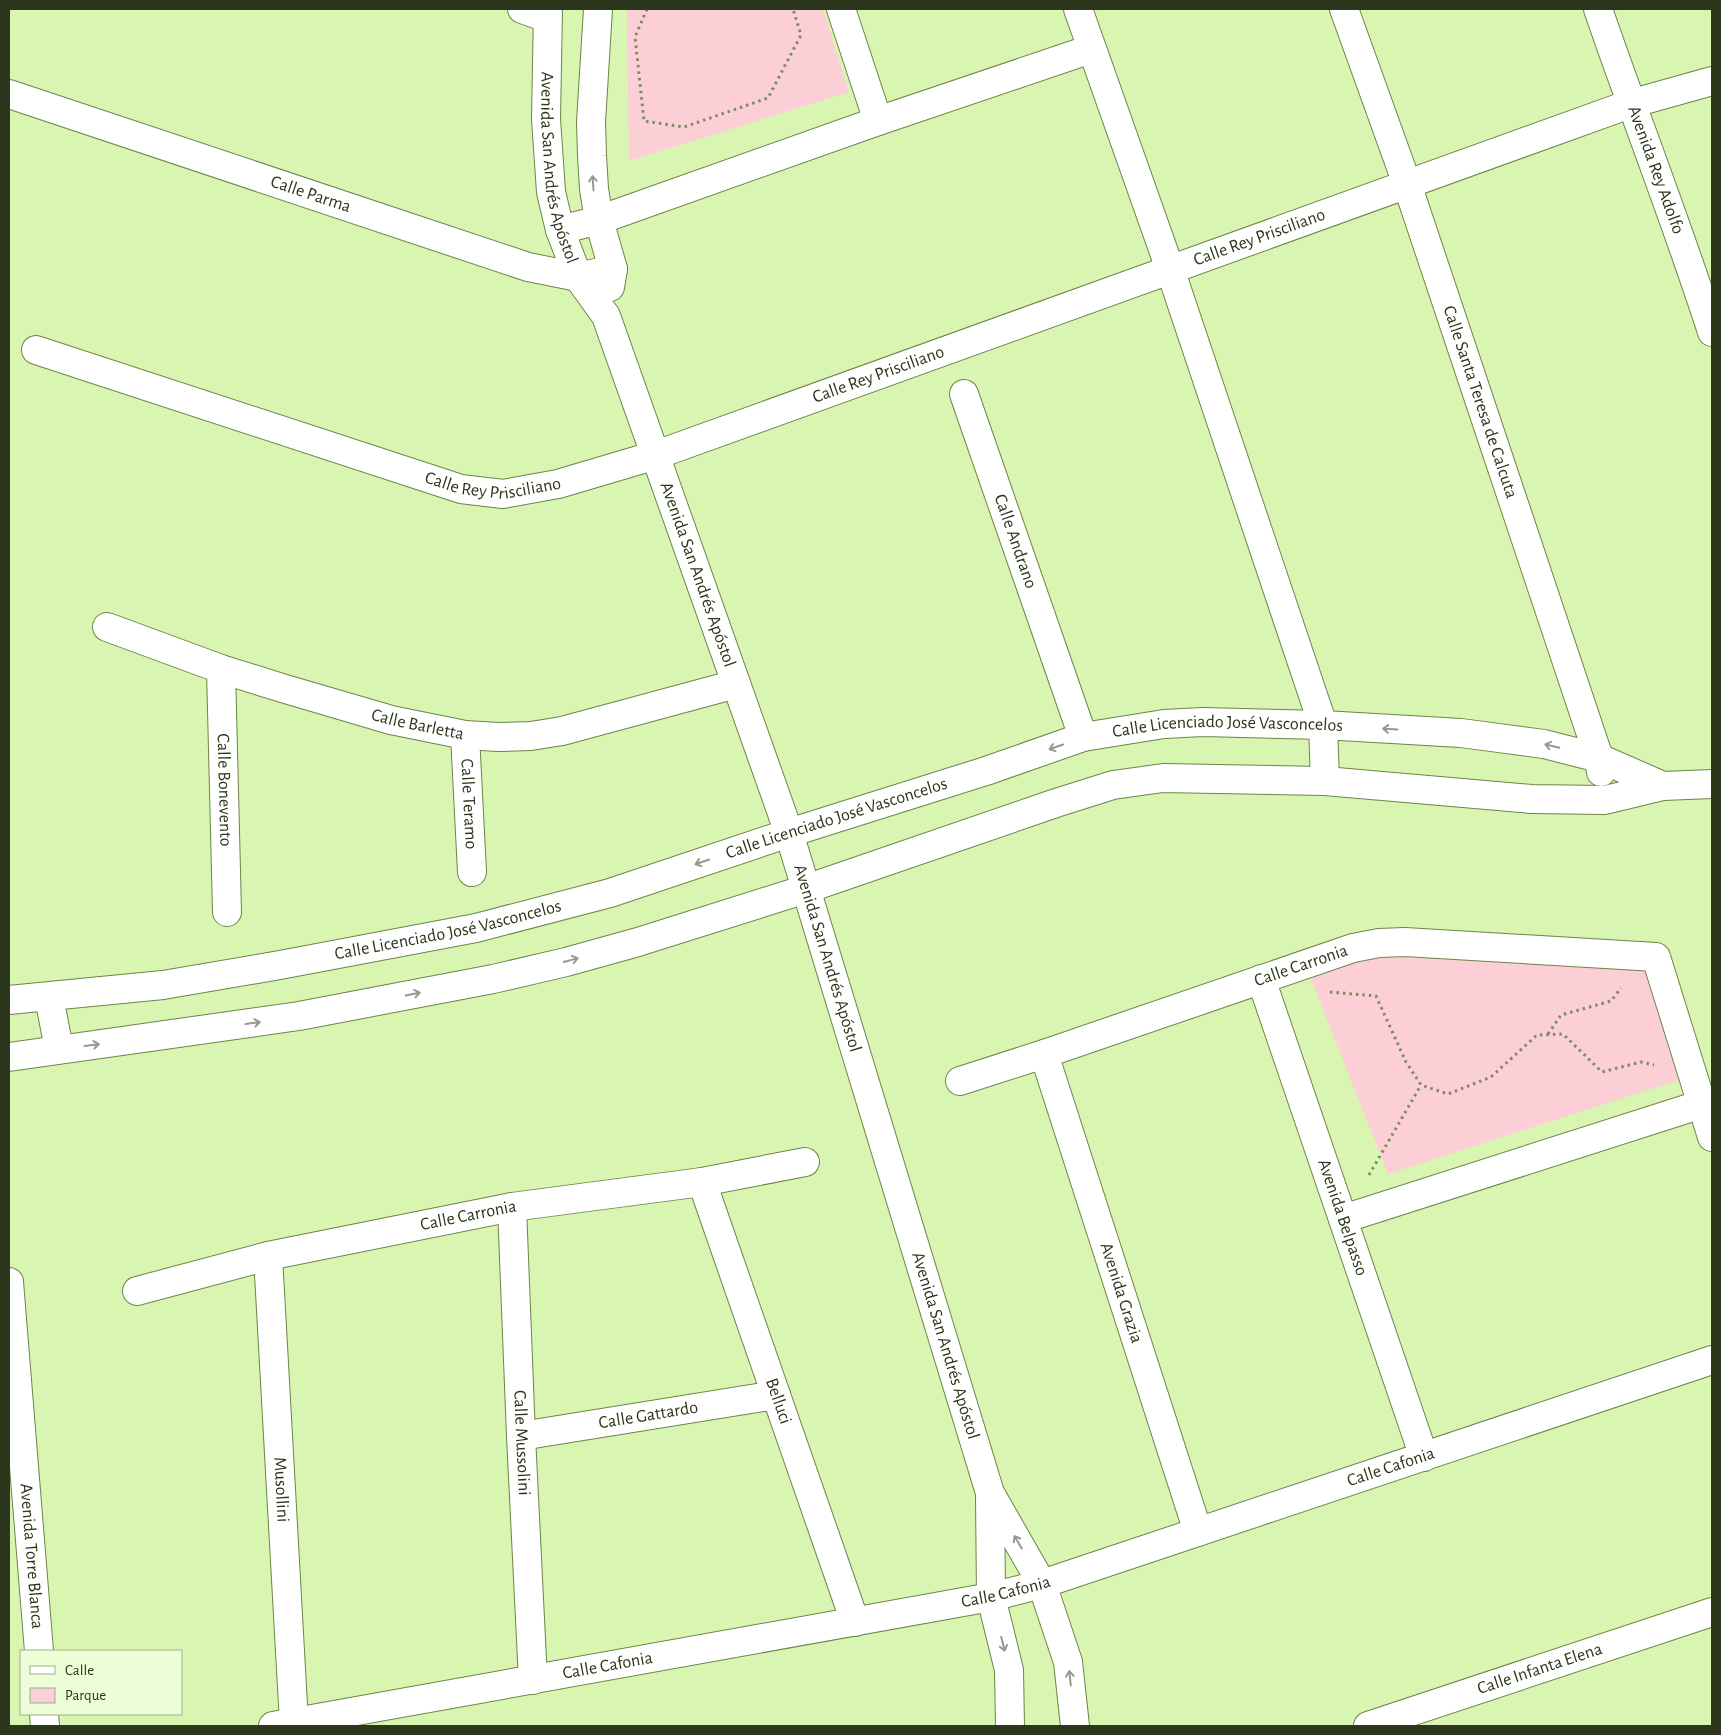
<svg xmlns="http://www.w3.org/2000/svg" width="1721" height="1735" font-family="'Alegreya Sans',sans-serif">
<style>
.green{fill:#fcced6}
.lines{fill:none;stroke-linecap:round;stroke-linejoin:round}
.minor-casing{stroke:#6c8547;stroke-width:30}
.path{stroke:#7b8d60;stroke-width:3;stroke-dasharray:2.5 4;stroke-linecap:butt}
.minor{stroke:#fff;stroke-width:28}
.oneway{stroke:#969a8e}
.labels{text-anchor:middle;dominant-baseline:central;stroke-width:5;stroke-linejoin:round;paint-order:stroke}
.street-label{font-size:18px;fill:#2c361c;stroke:#ecfed6}
</style>
<rect width="100%" height="100%" fill="#d9f5b2"/>
<!-- green -->
<g class="green">
<polygon points="627,9 823,9 849,92 629,161"/>
<polygon points="1383,954 1652,959 1688,1077 1388,1174 1310,977"/>
</g>
<g class="lines">
<defs>
<g id="minor">
<polyline points="522,9 547,18"/>
<path id="s1" d="M548,9l-2,110 5,73 9,38 18,47 28,39 183,517 201,660 52,91 26,78 7,64"/>
<polyline points="598,9 591,122 592,156 594,189 599,220 613,269 610,287"/>
<polyline points="841,9 878,121"/>
<polyline points="1078,9 1170,269 1323,725 1325,781"/>
<path id="s2" d="M1344,9l63,175 192,574 2,14"/>
<path id="s3" d="M1598,9c37,108 79,214 114,323"/>
<path id="s4" d="M9,94l519,173 50,10 35,-8"/>
<polyline points="560,230 599,220 878,121 1091,49"/>
<path id="s5" d="M36,350l425,139 42,5 55,-10 98,-29 974,-351 82,-23"/>
<path id="s6" d="M964,394l119,343"/>
<path id="s7" d="M107,627l114,42 61,19 109,32 74,15 33,2 33,-1 31,-5 174,-47"/>
<path id="s8" d="M221,669l6,243"/>
<path id="s9" d="M465,735l7,137"/>
<path id="s10" d="M1261,979l163,478"/>
<polyline points="49,997 59,1049"/>
<path id="s11" d="M9,1000l154,-15 117,-20 196,-37 134,-35 179,-60 197,-62 97,-34 81,-13 39,-2 120,3 138,8 83,11 55,14 64,28"/>
<path id="s12" d="M1044,1054l154,478"/>
<polyline points="9,1057 299,1016 493,979 566,962 638,942 806,889 1056,803 1113,785 1163,778 1325,781 1531,799 1605,800 1663,786 1712,784"/>
<path id="s13" d="M960,1081l84,-27 309,-106 26,-5 26,-1 251,15 56,180"/>
<path id="s14" d="M702,1182l153,440"/>
<path id="s15" d="M512,1207l9,229 12,244"/>
<polyline points="1343,1219 1702,1104"/>
<path id="s16" d="M268,1256l26,467"/>
<path id="s17" d="M9,1282l30,369"/>
<path id="s18" d="M137,1291l131,-35 244,-49 190,-25 103,-20"/>
<path id="s19" d="M521,1436l255,-41"/>
<polyline points="990,1495 991,1597 1009,1670 1010,1726"/>
<polyline points="44,1714 45,1726"/>
<path id="s20" d="M273,1726l718,-129 51,-13 670,-224"/>
<path id="s21" d="M1368,1726l344,-114"/>
</g>
</defs>
<!-- minor casing -->
<use href="#minor" class="minor-casing"/>
<!-- path -->
<g class="path">
<polyline points="647,9 635,37 644,121 684,127 768,98 801,35 793,9"/>
<polyline points="1330,992 1376,996 1406,1062 1421,1085 1448,1094 1491,1077 1537,1035 1563,1034 1602,1072 1641,1062 1654,1065"/>
<polyline points="1548,1034 1561,1015 1611,1001 1621,988"/>
<polyline points="1369,1175 1421,1085"/>
</g>
<!-- minor -->
<use href="#minor" class="minor"/>
</g>
<!-- one-way arrows -->
<defs><path id="oneway-shaft" d="M-6 0H5M1.5-3L5.5 0L1.5 3" fill="none" stroke-width="1.6" stroke-linecap="round" stroke-linejoin="round" transform="scale(1.25)"/></defs>
<g class="oneway">
<use href="#oneway-shaft" transform="translate(593 183) rotate(-94)"/>
<use href="#oneway-shaft" transform="translate(1390 729) rotate(-177)"/>
<use href="#oneway-shaft" transform="translate(1552 746) rotate(-166)"/>
<use href="#oneway-shaft" transform="translate(1056 747) rotate(161)"/>
<use href="#oneway-shaft" transform="translate(702 862) rotate(161)"/>
<use href="#oneway-shaft" transform="translate(571 960) rotate(-15)"/>
<use href="#oneway-shaft" transform="translate(413 994) rotate(-11)"/>
<use href="#oneway-shaft" transform="translate(253 1023) rotate(-8)"/>
<use href="#oneway-shaft" transform="translate(92 1045) rotate(-7)"/>
<use href="#oneway-shaft" transform="translate(1018 1542) rotate(-120)"/>
<use href="#oneway-shaft" transform="translate(1003 1644) rotate(76)"/>
<use href="#oneway-shaft" transform="translate(1070 1678) rotate(-96)"/>
</g>
<g class="labels">
<!-- street labels -->
<g class="street-label">
<text stroke="none"><textPath href="#s1" startOffset="160">Avenida San Andrés Apóstol</textPath></text>
<text stroke="none"><textPath href="#s3" startOffset="171">Avenida Rey Adolfo</textPath></text>
<text stroke="none"><textPath href="#s4" startOffset="318">Calle Parma</textPath></text>
<text stroke="none"><textPath href="#s5" startOffset="1289">Calle Rey Prisciliano</textPath></text>
<text stroke="none"><textPath href="#s5" startOffset="884">Calle Rey Prisciliano</textPath></text>
<text stroke="none"><textPath href="#s2" startOffset="416">Calle Santa Teresa de Calcuta</textPath></text>
<text stroke="none"><textPath href="#s5" startOffset="479">Calle Rey Prisciliano</textPath></text>
<text stroke="none"><textPath href="#s6" startOffset="156">Calle Andrano</textPath></text>
<text stroke="none"><textPath href="#s1" startOffset="595">Avenida San Andrés Apóstol</textPath></text>
<text stroke="none"><textPath href="#s7" startOffset="326">Calle Barletta</textPath></text>
<text stroke="none"><textPath href="#s11" startOffset="1255">Calle Licenciado José Vasconcelos</textPath></text>
<text stroke="none"><textPath href="#s8" startOffset="121">Calle Bonevento</textPath></text>
<text stroke="none"><textPath href="#s9" startOffset="69">Calle Teramo</textPath></text>
<text stroke="none"><textPath href="#s11" startOffset="850">Calle Licenciado José Vasconcelos</textPath></text>
<text stroke="none"><textPath href="#s11" startOffset="445">Calle Licenciado José Vasconcelos</textPath></text>
<text stroke="none"><textPath href="#s1" startOffset="1000">Avenida San Andrés Apóstol</textPath></text>
<text stroke="none"><textPath href="#s13" startOffset="360">Calle Carronia</textPath></text>
<text stroke="none"><textPath href="#s18" startOffset="340">Calle Carronia</textPath></text>
<text stroke="none"><textPath href="#s10" startOffset="252">Avenida Belpasso</textPath></text>
<text stroke="none"><textPath href="#s12" startOffset="251">Avenida Grazia</textPath></text>
<text stroke="none"><textPath href="#s1" startOffset="1405">Avenida San Andrés Apóstol</textPath></text>
<text stroke="none"><textPath href="#s14" startOffset="232">Belluci</textPath></text>
<text stroke="none"><textPath href="#s19" startOffset="129">Calle Gattardo</textPath></text>
<text stroke="none"><textPath href="#s15" startOffset="236">Calle Mussolini</textPath></text>
<text stroke="none"><textPath href="#s20" startOffset="1150">Calle Cafonia</textPath></text>
<text stroke="none"><textPath href="#s16" startOffset="234">Musollini</textPath></text>
<text stroke="none"><textPath href="#s17" startOffset="275">Avenida Torre Blanca</textPath></text>
<text stroke="none"><textPath href="#s20" startOffset="745">Calle Cafonia</textPath></text>
<text stroke="none"><textPath href="#s20" startOffset="340">Calle Cafonia</textPath></text>
<text stroke="none"><textPath href="#s21" startOffset="181">Calle Infanta Elena</textPath></text>
</g>
</g>
<!-- border -->
<rect width="1721" height="1735" fill="none" stroke="#2c361c" stroke-width="20"/>
<!-- legend -->
<rect x="20" y="1650" width="162" height="65" fill="#ecfed6" stroke="#9fae8c"/>
<rect x="30" y="1666" width="25" height="8" fill="#ffffff" stroke="#9fae8c"/>
<text x="65" y="1675" font-size="15" fill="#2c361c">Calle</text>
<rect x="30" y="1688" width="25" height="15" fill="#fcced6" stroke="#9fae8c"/>
<text x="65" y="1700" font-size="15" fill="#2c361c">Parque</text>
</svg>
